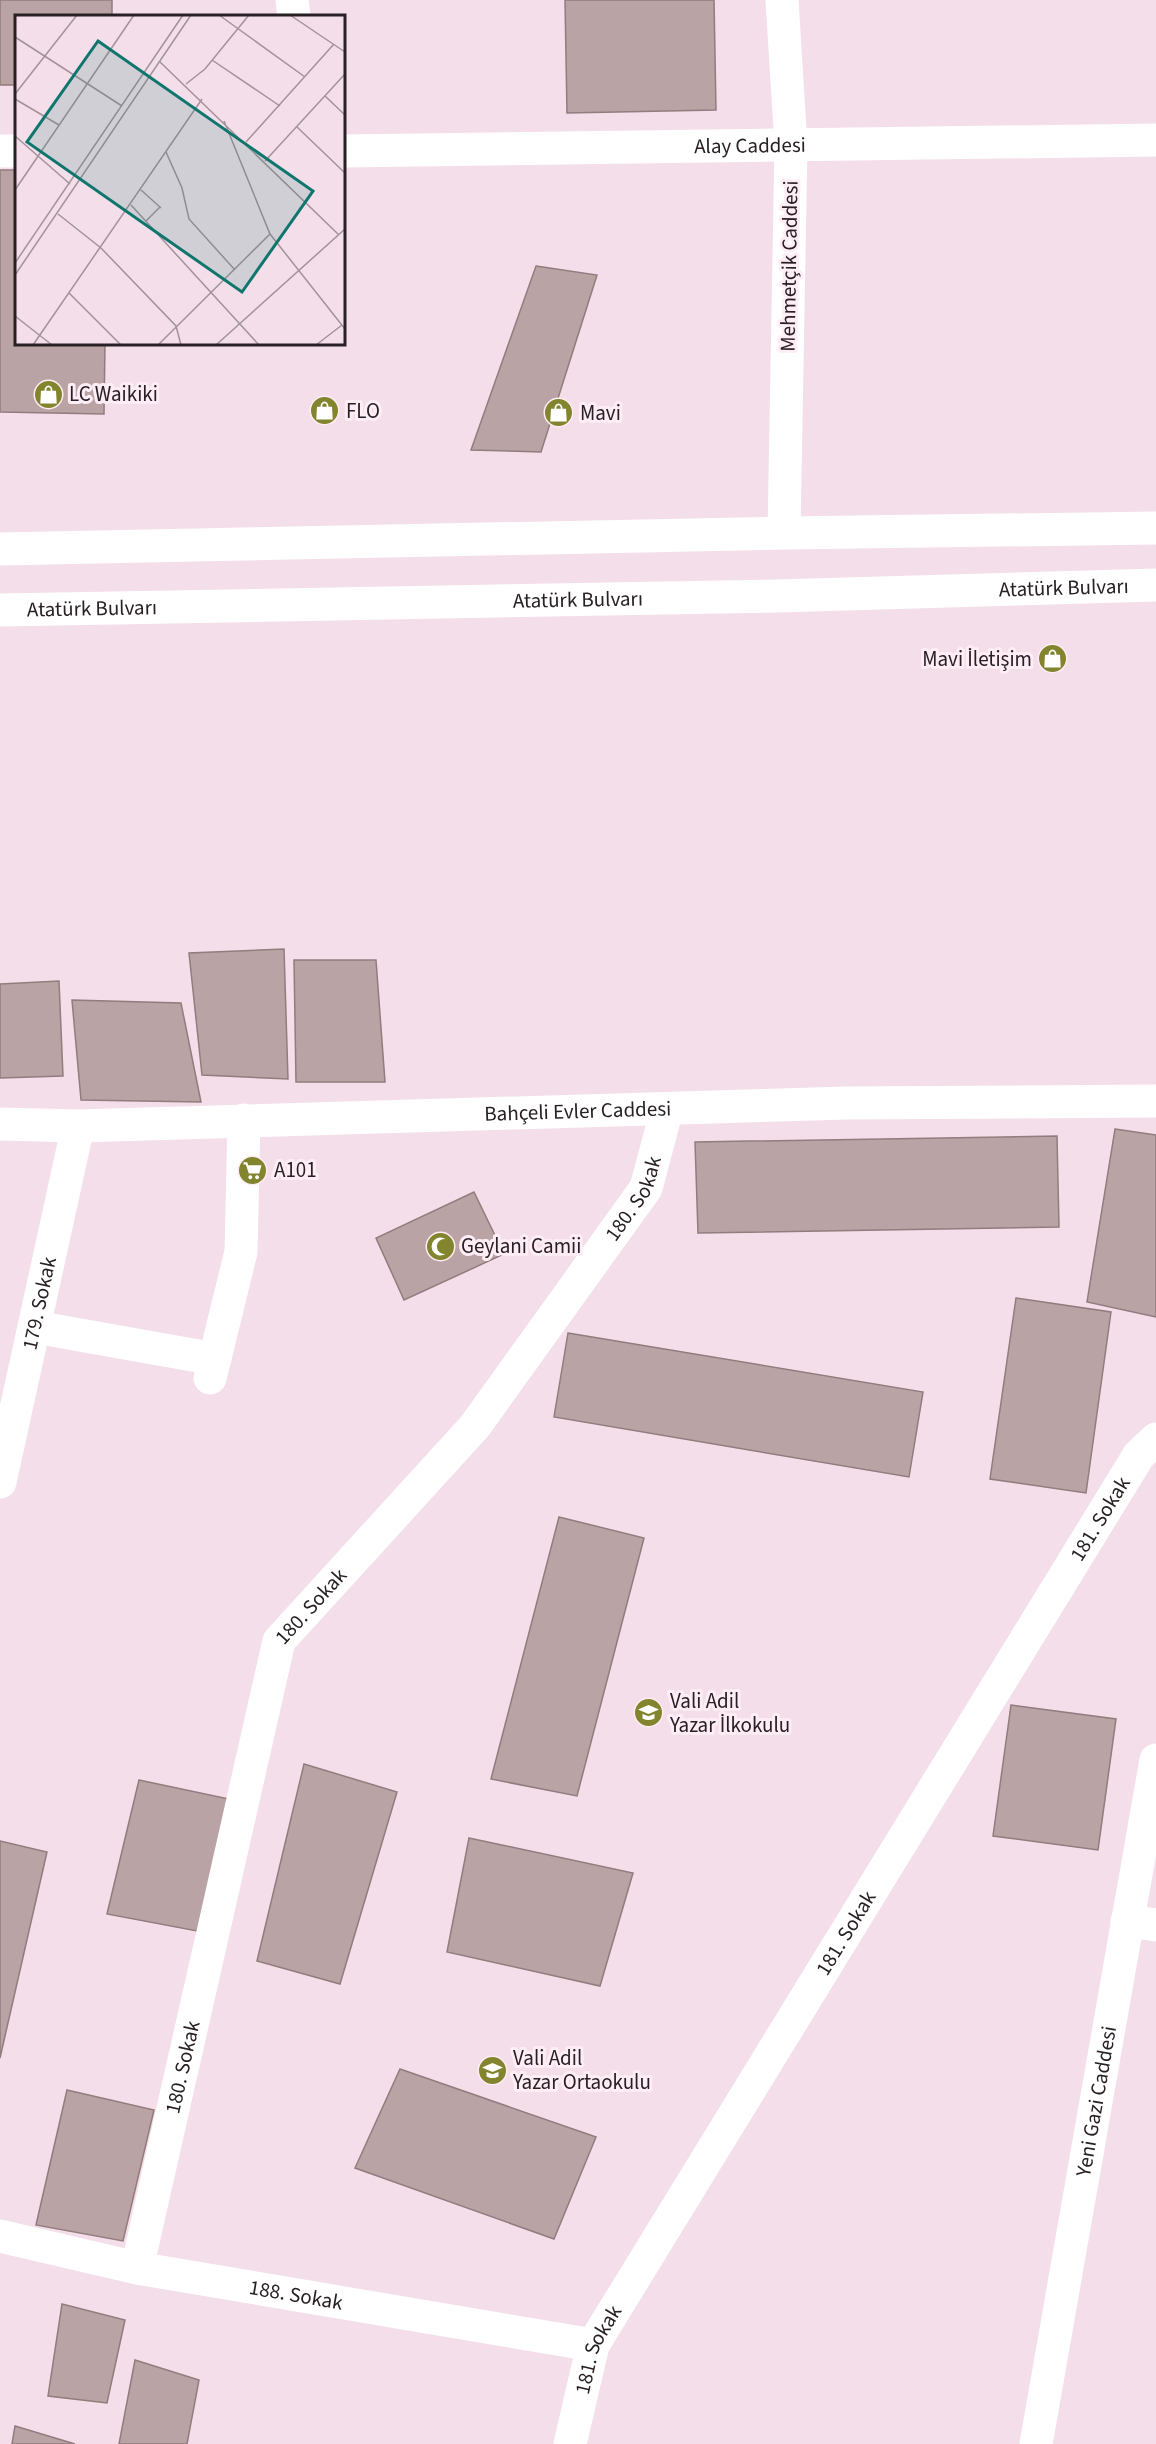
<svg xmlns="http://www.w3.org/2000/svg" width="1156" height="2444" font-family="'Source Sans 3',sans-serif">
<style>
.building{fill:#baa3a5;stroke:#927c7e;stroke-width:1.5}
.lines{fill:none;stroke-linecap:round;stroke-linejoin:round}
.minor{stroke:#fff;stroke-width:33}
.major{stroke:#fff;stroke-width:33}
.labels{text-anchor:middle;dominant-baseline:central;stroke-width:6;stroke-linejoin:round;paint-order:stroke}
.street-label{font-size:21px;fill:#282024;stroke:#ffedf5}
.poi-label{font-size:21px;fill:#282024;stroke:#ffedf5;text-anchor:start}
.inset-road{fill:none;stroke:#a2929a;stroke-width:1.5}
.view{fill:#0f766e;fill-opacity:0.15;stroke:#0f766e;stroke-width:3}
.inset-edge{fill:none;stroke:#282024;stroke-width:3}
</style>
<rect width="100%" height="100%" fill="#f4dee9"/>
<!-- building -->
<g class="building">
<polygon points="0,0 112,0 112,16 16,16 16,85 0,85"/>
<polygon points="565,0 714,0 716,110 567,113"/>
<polygon points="0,170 16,170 16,344 105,344 104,414 0,412"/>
<polygon points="536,266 597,275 541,452 471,450"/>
<polygon points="284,949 288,1079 202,1075 189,953"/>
<polygon points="294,960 376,960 385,1082 296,1082"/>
<polygon points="59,981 63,1076 0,1078 0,984"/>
<polygon points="72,1000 181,1003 201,1102 81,1100"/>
<polygon points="1115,1129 1156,1135 1156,1317 1087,1302"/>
<polygon points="1057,1136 1059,1227 698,1233 695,1142"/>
<polygon points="474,1192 504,1254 404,1300 376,1238"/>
<polygon points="1016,1298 1111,1312 1086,1493 990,1479"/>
<polygon points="568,1333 923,1392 909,1477 554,1417"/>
<polygon points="559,1517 644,1538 577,1796 491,1779"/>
<polygon points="1011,1705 1116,1719 1098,1850 993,1836"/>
<polygon points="304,1764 397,1792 340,1984 257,1961"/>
<polygon points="139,1780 229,1799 197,1931 107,1914"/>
<polygon points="469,1838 633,1873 600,1986 447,1952"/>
<polygon points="0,1841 47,1852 0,2058"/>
<polygon points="400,2069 596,2137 554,2239 355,2168"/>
<polygon points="67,2090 154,2110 123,2241 36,2225"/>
<polygon points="62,2304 125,2320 107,2403 48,2396"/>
<polygon points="135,2360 199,2380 187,2444 119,2444"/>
<polygon points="15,2426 75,2444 12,2444"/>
</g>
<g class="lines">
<!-- minor -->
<g class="minor">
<polyline points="292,0 294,16"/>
<polyline points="782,0 791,145 784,533"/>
<polyline points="0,151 16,151"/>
<path id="s1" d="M344,151l812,-11"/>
<path id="s2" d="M0,1124l78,2 769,-23 309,-2"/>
<polyline points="35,1327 215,1359"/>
<polyline points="210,1378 241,1252 244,1120"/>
<path id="s3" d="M0,1482l78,-356"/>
<polyline points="1127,1921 1156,1925"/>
<path id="s4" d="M0,2236l137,32 456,77"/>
<path id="s5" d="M137,2268l142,-627 196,-215 171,-238 21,-79"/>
<path id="s6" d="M570,2444l23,-99 546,-890 17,-16"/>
<path id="s7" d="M1036,2444l120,-684"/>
</g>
<!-- major -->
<g class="major">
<polyline points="0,549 784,533 1156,528"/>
<path id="s8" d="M0,610l777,-14 379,-11"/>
</g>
</g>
<!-- icons -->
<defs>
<symbol id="shop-disc" viewBox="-11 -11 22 22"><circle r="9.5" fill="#83842e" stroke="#ffedf5"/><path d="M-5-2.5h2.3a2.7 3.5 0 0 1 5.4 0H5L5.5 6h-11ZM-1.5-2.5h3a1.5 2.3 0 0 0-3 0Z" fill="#fff"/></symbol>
<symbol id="supermarket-disc" viewBox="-11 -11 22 22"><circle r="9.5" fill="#83842e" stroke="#ffedf5"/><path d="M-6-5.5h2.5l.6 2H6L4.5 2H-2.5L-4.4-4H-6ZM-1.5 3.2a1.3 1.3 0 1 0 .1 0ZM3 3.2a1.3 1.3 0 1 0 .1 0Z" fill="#fff"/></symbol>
<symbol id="mosque-disc" viewBox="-11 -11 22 22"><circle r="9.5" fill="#83842e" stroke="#ffedf5"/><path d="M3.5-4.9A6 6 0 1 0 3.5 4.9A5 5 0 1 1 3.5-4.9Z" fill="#fff"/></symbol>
<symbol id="school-disc" viewBox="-11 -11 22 22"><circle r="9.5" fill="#83842e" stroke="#ffedf5"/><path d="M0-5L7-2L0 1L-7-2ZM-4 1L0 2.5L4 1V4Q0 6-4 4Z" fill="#fff"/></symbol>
</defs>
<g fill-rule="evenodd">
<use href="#shop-disc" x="32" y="378" width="33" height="33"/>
<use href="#shop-disc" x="308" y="394" width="33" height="33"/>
<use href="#shop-disc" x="542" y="396" width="33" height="33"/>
<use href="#shop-disc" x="1036" y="642" width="33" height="33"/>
<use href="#supermarket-disc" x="236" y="1154" width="33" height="33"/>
<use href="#mosque-disc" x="424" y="1230" width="33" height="33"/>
<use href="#school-disc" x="632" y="1696" width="33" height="33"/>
<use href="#school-disc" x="476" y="2054" width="33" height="33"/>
</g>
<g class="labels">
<!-- street labels -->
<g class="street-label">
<text stroke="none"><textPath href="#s1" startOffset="406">Alay Caddesi</textPath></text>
<text transform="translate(789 266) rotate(-89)">Mehmetçik Caddesi</text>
<text stroke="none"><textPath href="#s8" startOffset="1064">Atatürk Bulvarı</textPath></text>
<text stroke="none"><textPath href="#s8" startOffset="578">Atatürk Bulvarı</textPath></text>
<text stroke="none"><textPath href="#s8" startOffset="92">Atatürk Bulvarı</textPath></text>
<text stroke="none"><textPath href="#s2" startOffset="578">Bahçeli Evler Caddesi</textPath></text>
<text stroke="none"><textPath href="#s5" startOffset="1212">180. Sokak</textPath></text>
<text stroke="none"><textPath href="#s3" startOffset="183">179. Sokak</textPath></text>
<text stroke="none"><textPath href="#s6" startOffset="1071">181. Sokak</textPath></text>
<text stroke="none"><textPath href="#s5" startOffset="690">180. Sokak</textPath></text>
<text stroke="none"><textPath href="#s6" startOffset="585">181. Sokak</textPath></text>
<text stroke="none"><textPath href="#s5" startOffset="206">180. Sokak</textPath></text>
<text stroke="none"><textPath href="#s7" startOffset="348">Yeni Gazi Caddesi</textPath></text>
<text stroke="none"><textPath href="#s4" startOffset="302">188. Sokak</textPath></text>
<text stroke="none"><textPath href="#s6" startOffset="99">181. Sokak</textPath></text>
</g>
<!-- poi labels -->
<g class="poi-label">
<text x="69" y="394">LC Waikiki</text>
<text x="346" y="411">FLO</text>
<text x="580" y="413">Mavi</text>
<text x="1032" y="659" text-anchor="end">Mavi İletişim</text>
<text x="274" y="1170">A101</text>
<text x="461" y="1246">Geylani Camii</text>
<text x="670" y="1701">Vali Adil<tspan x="670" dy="24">Yazar İlkokulu</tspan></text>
<text x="513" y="2058">Vali Adil<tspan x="513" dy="24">Yazar Ortaokulu</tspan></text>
</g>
</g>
<!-- overview -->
<g transform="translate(15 15)">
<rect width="330" height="330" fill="#f4dee9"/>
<path class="inset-road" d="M204,0l86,62M275,0l55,37M0,22l107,69M197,45l68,46M145,47l179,173M171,69l19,-15 44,-54M0,79l62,-79M310,81l20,19M0,84l44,26M209,106l46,113 75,95M282,112l48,46M0,121l55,48M231,127l88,-98M151,137l16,36 7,31 46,51M250,146l80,-87M0,175l119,-175M126,175l20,18M116,190l128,140M43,199l43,34 75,78 5,19M131,206l14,-14M0,248l168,-248M0,260l176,-260M54,278l52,52M0,301l37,29M18,330l169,-246M143,330l112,-111M201,330l129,-116M301,330l26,-20"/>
<path class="view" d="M83,26l215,150 -71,101 -215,-150z"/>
<rect width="330" height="330" class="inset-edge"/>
</g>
</svg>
